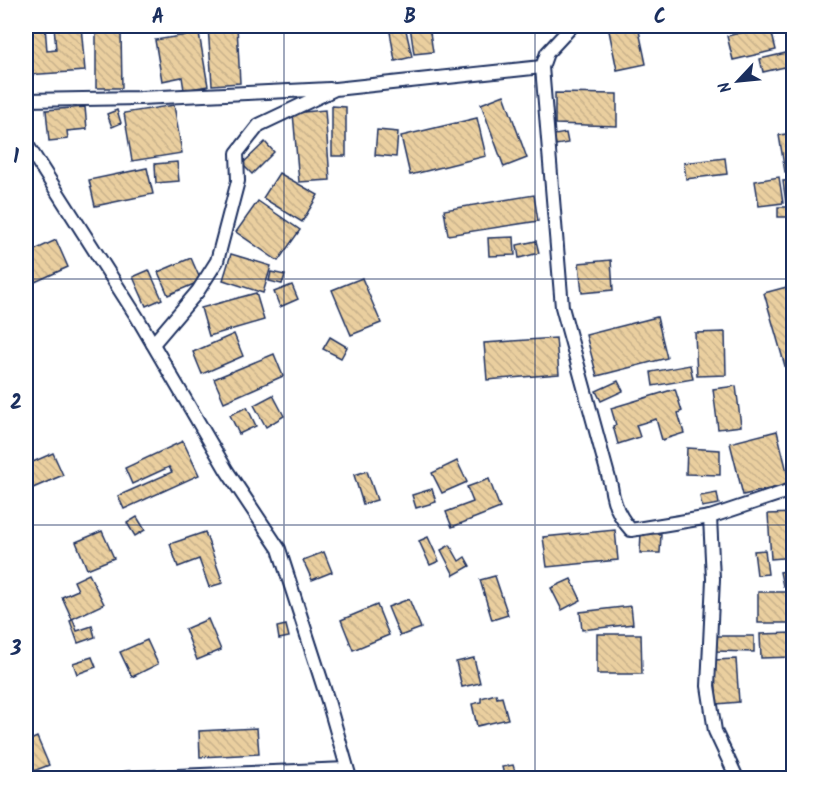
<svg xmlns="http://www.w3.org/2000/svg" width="819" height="804" font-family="Kalam,sans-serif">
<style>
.building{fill:url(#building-back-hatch);stroke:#1b2f5e;stroke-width:1.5}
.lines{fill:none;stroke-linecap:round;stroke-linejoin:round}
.street-casing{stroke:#1b2f5e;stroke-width:16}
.street{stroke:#fff;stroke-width:12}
.grid{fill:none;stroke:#1b2f5e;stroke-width:1.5;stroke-opacity:0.55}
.neatline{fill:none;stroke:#1b2f5e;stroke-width:2}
.grid-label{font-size:20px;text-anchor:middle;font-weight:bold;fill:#1b2f5e}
</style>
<defs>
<pattern id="building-back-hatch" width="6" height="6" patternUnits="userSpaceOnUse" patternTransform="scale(1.5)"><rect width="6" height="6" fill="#eacf9f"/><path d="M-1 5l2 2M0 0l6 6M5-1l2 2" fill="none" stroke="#c8b28b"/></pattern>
</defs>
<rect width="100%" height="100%" fill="#fff"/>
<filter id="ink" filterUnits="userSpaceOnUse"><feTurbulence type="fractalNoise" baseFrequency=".0167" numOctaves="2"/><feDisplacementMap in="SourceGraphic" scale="12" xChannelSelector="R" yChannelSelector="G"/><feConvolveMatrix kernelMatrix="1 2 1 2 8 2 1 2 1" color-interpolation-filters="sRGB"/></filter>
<g filter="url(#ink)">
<!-- building -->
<g class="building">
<polygon points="26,26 45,26 47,51 56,50 54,26 81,26 85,71 26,75"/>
<polygon points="150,26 201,26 151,33"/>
<polygon points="208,26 237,26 240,83 212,85"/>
<polygon points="389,26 405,26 412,57 395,61"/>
<polygon points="410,26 429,26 433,52 414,54"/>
<polygon points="608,26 638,26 646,64 617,70"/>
<polygon points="770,26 776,50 733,60 727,36"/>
<polygon points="96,32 121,32 122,88 96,88"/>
<polygon points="199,33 208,86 184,90 182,77 162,81 155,40"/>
<polygon points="786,53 789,66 763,72 760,59"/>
<polygon points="555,93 617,94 617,126 555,124"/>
<polygon points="504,95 527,158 504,167 481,104"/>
<polygon points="174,105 182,153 132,161 124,113"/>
<polygon points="332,106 346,107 346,156 332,156"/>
<polygon points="85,107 87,129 67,131 68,139 49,141 46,110"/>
<polygon points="117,110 121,123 112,127 107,114"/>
<polygon points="325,110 330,180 299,182 293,113"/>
<polygon points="477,118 486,156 410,175 401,136"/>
<polygon points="377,130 398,132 396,157 375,155"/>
<polygon points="566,133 568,143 556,145 554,135"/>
<polygon points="794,133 794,171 785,172 779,135"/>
<polygon points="265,142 274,152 252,174 242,164"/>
<polygon points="725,158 727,174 686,179 684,163"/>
<polygon points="177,162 179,181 156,183 155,164"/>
<polygon points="147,168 153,194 95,206 89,180"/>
<polygon points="279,173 318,195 302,222 263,198"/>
<polygon points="779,177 783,203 759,206 755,181"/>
<polygon points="794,180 794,202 786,203 783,181"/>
<polygon points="534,195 538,221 448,235 444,210"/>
<polygon points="258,201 300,230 278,261 236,232"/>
<rect x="778" y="207" width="16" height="10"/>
<polygon points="514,237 515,255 489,256 488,238"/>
<polygon points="56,240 68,267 26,286 26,254"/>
<polygon points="536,241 539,253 519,258 517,245"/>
<polygon points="231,254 271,266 263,293 223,280"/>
<polygon points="191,258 201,281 168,295 158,272"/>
<polygon points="611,260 613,290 582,293 579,263"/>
<polygon points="149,270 162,299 146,306 133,277"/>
<polygon points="271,272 285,275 282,284 269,281"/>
<polygon points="362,278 381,323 351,335 332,290"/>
<polygon points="292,285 298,299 280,307 274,292"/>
<polygon points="794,285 794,371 787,373 764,293"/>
<polygon points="256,293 264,320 209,336 201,308"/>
<polygon points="657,317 667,358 597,376 586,335"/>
<polygon points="725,332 726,375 697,376 695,333"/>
<polygon points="234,334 243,356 202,374 193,352"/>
<polygon points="330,337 347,347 341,358 323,349"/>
<polygon points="556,338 559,374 487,380 484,343"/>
<polygon points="274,354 283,376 224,402 214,379"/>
<polygon points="690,365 693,379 653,386 651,372"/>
<polygon points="618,381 623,391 601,401 596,391"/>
<polygon points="736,386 741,426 718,429 713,389"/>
<polygon points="675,389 682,411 678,413 684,433 662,440 656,419 636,425 640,437 618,444 613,426 616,425 611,408"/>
<polygon points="273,395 284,416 266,427 254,405"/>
<polygon points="247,407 256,426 239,434 230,415"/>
<polygon points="777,431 790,484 743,495 730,443"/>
<polygon points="183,441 199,475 124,509 118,496 172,472 169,467 132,484 125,468"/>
<polygon points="687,448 720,450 720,475 686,474"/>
<polygon points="53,453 63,475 26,491 26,465"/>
<polygon points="457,461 467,482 442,493 432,473"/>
<polygon points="367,471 377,500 363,504 354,475"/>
<polygon points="489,479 500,508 452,527 446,512 473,502 467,487"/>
<polygon points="432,489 436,502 416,508 412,495"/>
<polygon points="717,493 719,504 702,507 700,496"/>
<polygon points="794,513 794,557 771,559 768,514"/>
<polygon points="137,517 145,530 135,536 127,523"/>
<polygon points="615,530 618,560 547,567 543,537"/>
<polygon points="102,531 114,558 87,569 76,542"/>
<polygon points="205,532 223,583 209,587 199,559 178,567 170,544"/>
<polygon points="641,533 661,534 660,553 640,553"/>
<polygon points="428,537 439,561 430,565 419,541"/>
<polygon points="450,545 459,561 465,557 470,566 454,575 441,550"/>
<polygon points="765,550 768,574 757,575 754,551"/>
<polygon points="324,552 332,572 312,580 303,560"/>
<polygon points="794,570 794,584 783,586 780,572"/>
<polygon points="89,574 104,604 72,619 62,597 78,590 74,581"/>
<polygon points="495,576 508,615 492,620 480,580"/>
<polygon points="571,579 581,600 562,610 551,588"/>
<rect x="758" y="592" width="36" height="31"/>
<polygon points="409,599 421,628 400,636 388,607"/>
<polygon points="377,605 389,635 353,650 341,620"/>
<polygon points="631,606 633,624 582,630 580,612"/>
<polygon points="208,619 221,650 197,660 185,629"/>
<polygon points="73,620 77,631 92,626 95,637 78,643 70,621"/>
<polygon points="286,625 289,637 279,639 277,627"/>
<polygon points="794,633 794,657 761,658 760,634"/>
<polygon points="597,634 641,634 642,674 597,674"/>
<polygon points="715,636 754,636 754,652 715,651"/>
<polygon points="147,640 158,664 132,677 120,652"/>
<polygon points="92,657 96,667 77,674 73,663"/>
<polygon points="474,658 480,683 462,687 456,662"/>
<polygon points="736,659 739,702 717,704 714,660"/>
<polygon points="496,694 497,698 502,697 508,719 477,726 472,704 481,702 481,698"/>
<polygon points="257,728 259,754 200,757 199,731"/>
<polygon points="37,737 49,765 26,774 26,742"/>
<polygon points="513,765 517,778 505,778 502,767"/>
</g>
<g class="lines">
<defs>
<g id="street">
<path d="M572,26l-25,27 -5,14 20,240 49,179c2,17 8,31 20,44l79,-13 84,-28"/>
<polyline points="26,100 140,98 330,89"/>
<polyline points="26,143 137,317 227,471 279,549 328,701 350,778"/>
<polyline points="153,344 198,291 217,261 238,181 237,153 259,125 335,89 542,67"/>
<polyline points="710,517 713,579 708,686 715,731 737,778"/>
<polyline points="127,778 347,769"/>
</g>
</defs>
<!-- street casing -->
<use href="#street" class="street-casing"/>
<!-- street -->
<use href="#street" class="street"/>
</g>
</g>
<!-- grid -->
<path class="grid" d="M284,26v752M535,26v752M26,279h768M26,525h768"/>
<!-- margin -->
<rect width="819" height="804" fill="none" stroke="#fff" stroke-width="66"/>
<!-- north arrow -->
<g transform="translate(738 81) rotate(244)" stroke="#ffffff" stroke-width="4.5" paint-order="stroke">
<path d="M0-4.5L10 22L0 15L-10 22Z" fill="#1b2f5e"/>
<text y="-9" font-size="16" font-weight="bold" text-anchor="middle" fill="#1b2f5e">N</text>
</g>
<rect x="33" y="33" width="753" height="738" class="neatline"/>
<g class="grid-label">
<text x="158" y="23">A</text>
<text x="410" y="23">B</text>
<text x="660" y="23">C</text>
<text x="16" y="163">1</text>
<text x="16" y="409">2</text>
<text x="16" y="655">3</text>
</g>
</svg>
